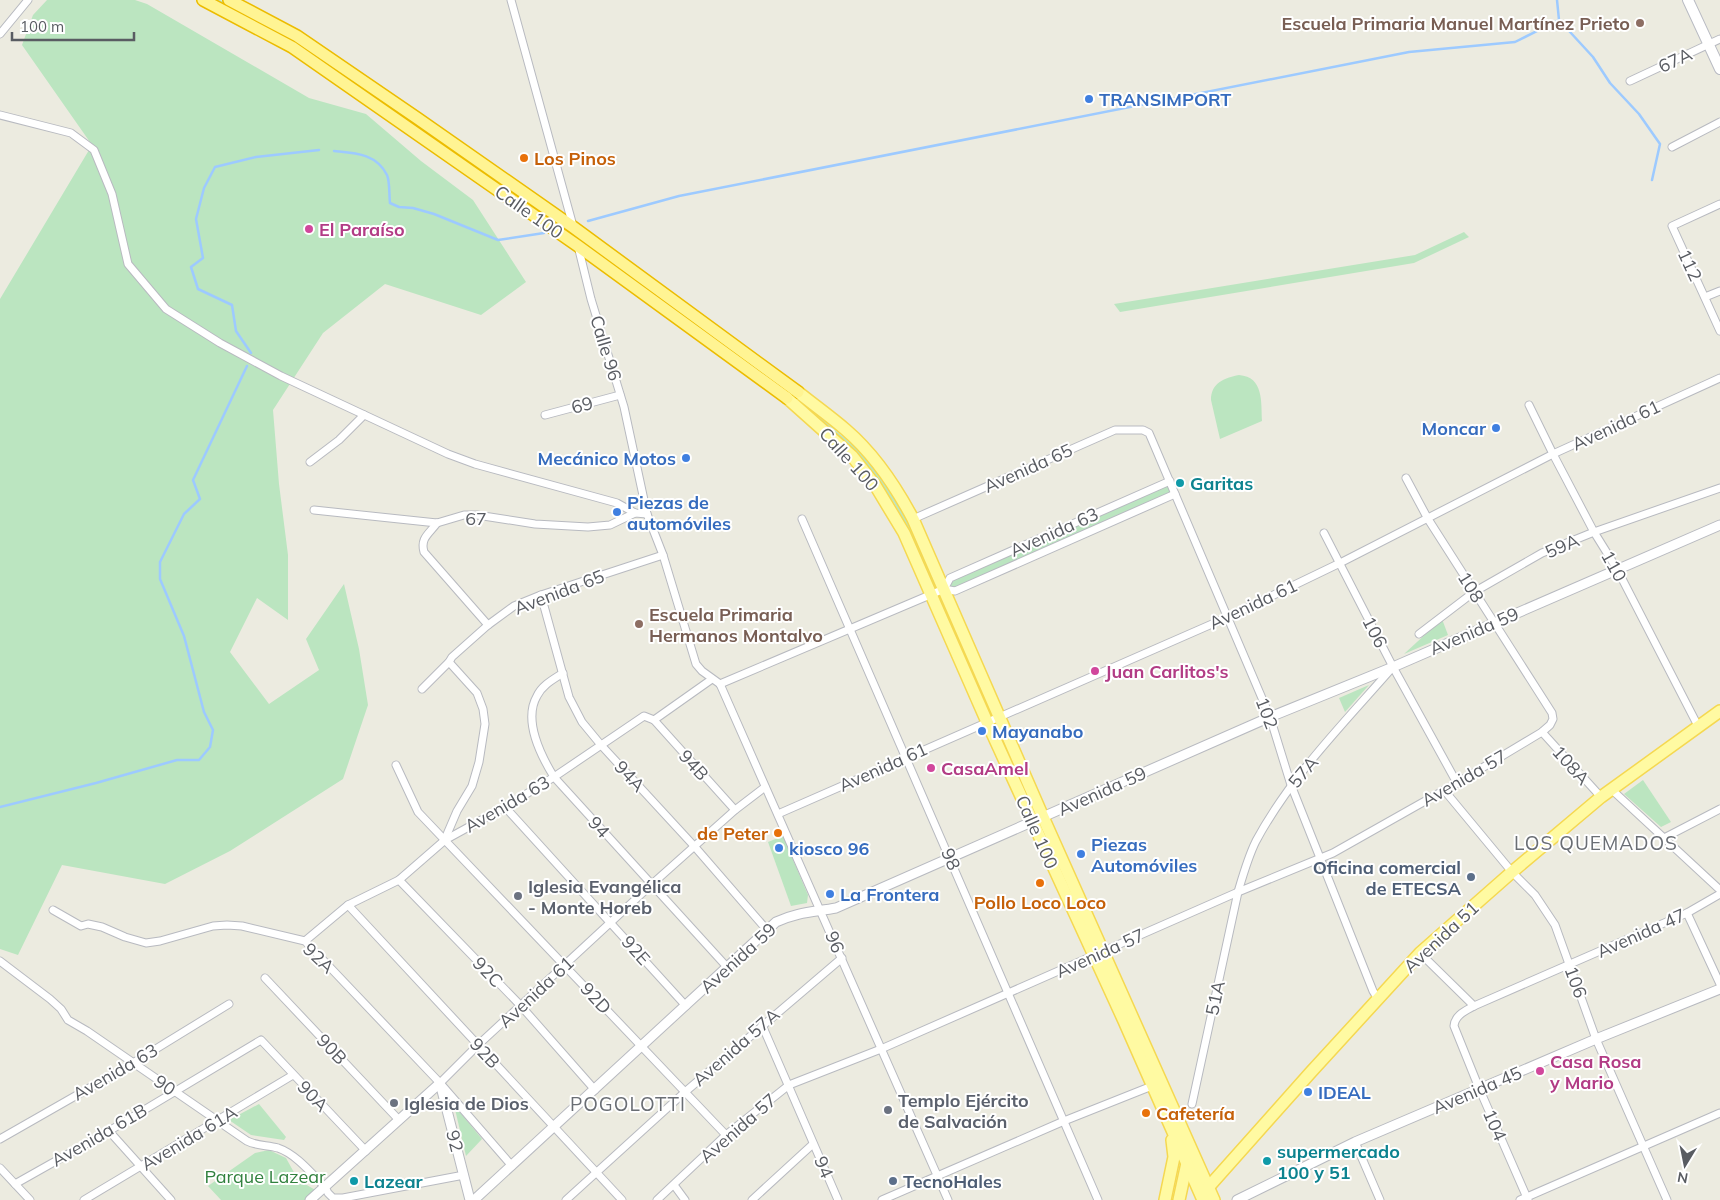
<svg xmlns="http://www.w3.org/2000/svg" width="1720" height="1200" font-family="Mulish,sans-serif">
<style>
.green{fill:#bbe5c0}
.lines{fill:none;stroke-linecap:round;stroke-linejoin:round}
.stream{stroke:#9dcaff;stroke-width:2.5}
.minor-casing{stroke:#b8bac0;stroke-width:9}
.tertiary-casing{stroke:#b8bac0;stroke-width:11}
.secondary-casing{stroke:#b9bbc3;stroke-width:12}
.primary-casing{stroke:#f5d851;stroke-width:14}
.trunk-casing{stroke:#ecbc00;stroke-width:14}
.minor{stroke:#fff;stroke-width:7}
.tertiary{stroke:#fff;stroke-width:9}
.secondary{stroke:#fff;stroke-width:10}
.primary{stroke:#fffaa2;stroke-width:11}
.trunk{stroke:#fff493;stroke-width:11}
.education-dot{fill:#8d6e63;stroke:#fff;stroke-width:2}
.shop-dot{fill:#3f7fe0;stroke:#fff;stroke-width:2}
.food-dot{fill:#e8710a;stroke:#fff;stroke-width:2}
.hotel-dot{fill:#d1479c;stroke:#fff;stroke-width:2}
.culture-dot{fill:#0f9aa8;stroke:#fff;stroke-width:2}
.service-dot{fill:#5c6f8a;stroke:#fff;stroke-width:2}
.worship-dot{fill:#6b7280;stroke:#fff;stroke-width:2}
.labels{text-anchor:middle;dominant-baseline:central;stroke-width:4;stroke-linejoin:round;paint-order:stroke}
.education-label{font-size:18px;font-weight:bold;fill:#785e54;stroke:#fff;text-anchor:end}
.street-label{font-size:18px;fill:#595c62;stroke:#fff}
.shop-label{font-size:18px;font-weight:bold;fill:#366cbe;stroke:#fff;text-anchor:start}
.food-label{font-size:18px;font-weight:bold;fill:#c56008;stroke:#fff;text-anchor:start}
.hotel-label{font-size:18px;font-weight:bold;fill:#b23c85;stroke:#fff;text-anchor:start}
.culture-label{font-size:18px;font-weight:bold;fill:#0d838f;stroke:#fff;text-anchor:start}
.service-label{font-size:18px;font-weight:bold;fill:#4e5e75;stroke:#fff;text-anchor:end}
.worship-label{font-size:18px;font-weight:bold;fill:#5b616d;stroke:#fff;text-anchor:start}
.park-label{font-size:18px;fill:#31813e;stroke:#fff}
.neighbourhood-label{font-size:19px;letter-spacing:1px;fill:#6a6e74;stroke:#fff}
</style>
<rect width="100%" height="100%" fill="#ecebe0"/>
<!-- green -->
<g class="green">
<polygon points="47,0 135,0 147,4 309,98 366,114 421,161 473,200 526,282 481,315 385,284 323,333 273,410 279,484 288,555 288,620 257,598 230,652 269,704 319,670 306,639 344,584 359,649 368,705 343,779 230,851 165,884 62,865 18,955 0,949 0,299 92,145 22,45 33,15"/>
<polygon points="214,0 220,0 295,40 571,231 572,236"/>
<polygon points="1464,232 1469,237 1414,263 1120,312 1114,304 1415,255"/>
<polygon points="579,237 791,393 860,451 882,479 909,523 937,589 935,590 906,525 894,503 857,452 812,414 580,241"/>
<path d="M1239,375c25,2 22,27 23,46l-42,18 -9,-39c0,-17 13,-22 28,-25z"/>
<polygon points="1168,485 1172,492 954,588 948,587 952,580"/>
<polygon points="940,595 994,715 991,716 937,596"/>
<polygon points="1442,619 1448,635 1404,654"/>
<polygon points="1369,685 1345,712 1339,698"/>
<polygon points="1643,780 1671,822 1661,827 1624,794"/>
<polygon points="783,836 808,895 807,903 791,906 768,842"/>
<polygon points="259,1104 286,1137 284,1140 251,1135 229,1120"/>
<polygon points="454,1105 482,1139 466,1156"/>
<polygon points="269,1150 286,1158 296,1176 295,1178 317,1191 306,1200 221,1200 208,1186 255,1153"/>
</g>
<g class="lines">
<!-- stream -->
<g class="stream">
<polyline points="1557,0 1559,20 1593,57 1610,83 1639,114 1660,144 1652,180"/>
<path d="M334,151c20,2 42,2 53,24 3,7 2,20 3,28l9,4 14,1 21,6 64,26 46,-7"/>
<polyline points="588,221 679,196 1409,52 1515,42 1559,20"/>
<polyline points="251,353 236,331 232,305 198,289 191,267 203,258 196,219 204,188 215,167 256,157 319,150"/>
<polyline points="0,807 96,783 177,760 199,760 210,747 213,730 204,712 184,636 160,579 160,562 184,514 200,499 193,480 247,366"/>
</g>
<defs>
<g id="minor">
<polyline points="511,0 573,226"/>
<polyline points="0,34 28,0"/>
<polyline points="1630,81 1720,39"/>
<polyline points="0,115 71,133 94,150 112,194 128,264 166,309 220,343 281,376 448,454 475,464 617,503 635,513 647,514"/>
<polyline points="1672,147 1720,122"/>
<polyline points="1720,204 1672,226 1720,331"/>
<polyline points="578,246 591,299 624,407 647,514 663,555 696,664 702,671 720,684"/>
<polyline points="1705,297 1720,291"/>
<polyline points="1529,405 1553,454 1594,532 1617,569 1698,726"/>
<polyline points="545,415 620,395"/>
<polyline points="310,462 339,440 364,415"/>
<polyline points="1170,481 950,578 944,589 955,591 1175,494"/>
<polyline points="314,510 437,523 464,515 477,515 535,524 588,527 610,525 635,513"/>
<polyline points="802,519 1098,1200"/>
<polyline points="913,519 1115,430 1143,430 1149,433 1270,717 1291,785 1373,991 1378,999"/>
<path d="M437,523c-8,11 -17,15 -13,29l64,73"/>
<polyline points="1324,533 1393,667 1457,783"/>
<polyline points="541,595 569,697 582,722 601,745 695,847 767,930"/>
<polyline points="1419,634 1474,592 1542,553 1594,532 1720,488"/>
<path d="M563,673c-9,6 -21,12 -26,23 -14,24 4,60 17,81l173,190"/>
<polyline points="720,684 948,1200"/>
<polyline points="720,684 944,589"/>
<polyline points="422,689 449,662 452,657 488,625 514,606 541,595 663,555"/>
<polyline points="654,720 712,679"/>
<polyline points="1542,732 1601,797"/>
<polyline points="396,765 418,812 726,1135"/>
<polyline points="1611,789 1720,890"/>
<polyline points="1444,790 1512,872 1535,895 1555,925 1596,1039 1667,1200"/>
<polyline points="505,807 686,1006"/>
<polyline points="778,814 1228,617 1340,563 1553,454 1720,378"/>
<polyline points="1664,838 1720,809"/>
<polyline points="445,839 457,811 472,786 479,762 485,724 483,709 477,693 449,662"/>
<polyline points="399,880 521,1006 595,1090"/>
<polyline points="348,905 622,1200"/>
<polyline points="53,910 81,926 88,924 102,927 125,937 146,943 160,941 213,926 227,925 242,926 305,941 440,1083 512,1166"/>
<polyline points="1687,913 1720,984"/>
<polyline points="305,941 348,905 399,880 445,840 505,807 554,777 644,716 654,720 735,810"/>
<polyline points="1420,953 1474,1006"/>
<path d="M0,961l50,38 11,10 7,11 19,11 160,110c10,5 20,4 31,7 18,6 34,26 47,39l3,6 5,5h10l121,-23"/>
<polyline points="265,978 399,1120"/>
<polyline points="762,1025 838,1200"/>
<polyline points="440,1083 478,1045 651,885 735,810 765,787"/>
<path d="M1192,1104l46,-212c5,-17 10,-35 18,-51 35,-65 88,-118 136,-173"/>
<polyline points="109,1131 171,1200"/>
<polyline points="0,1139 133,1063 229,1004"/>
<polyline points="1355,1142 1380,1200"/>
<polyline points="0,1168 30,1200"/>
<polyline points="15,1184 109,1131 261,1040 366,1151"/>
<polyline points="674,1185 685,1200"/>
<polyline points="84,1200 293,1075"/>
<polyline points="566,1200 685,1092 842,958"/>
<polyline points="657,1200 726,1135 789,1085 881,1049 1238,892 1333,853 1457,783 1542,732 1550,725 1553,719 1552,713 1428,519 1406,478"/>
<polyline points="752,1200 813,1144"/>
<polyline points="882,1200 1064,1121 1152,1086"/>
<polyline points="1520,1200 1720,1113"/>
<path d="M1528,1200l-49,-112 -25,-62c1,-11 11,-15 20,-20l213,-93 33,-19"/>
</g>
<g id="tertiary">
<polyline points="310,1200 440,1083 470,1200"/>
<path d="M474,1200l302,-278c21,-10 38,-10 60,-14l434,-191 123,-50 327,-142"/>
<polyline points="1237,1200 1355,1142 1596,1039 1720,989"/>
</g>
<polyline id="secondary" points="1688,0 1720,69"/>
<g id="primary">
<path d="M798,392c16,13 33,25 48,38 28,24 50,57 67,89l130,298 171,383"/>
<polyline points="787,398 852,456 875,485 904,533 987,722 1124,1021 1203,1200"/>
<polyline points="1205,1191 1311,1072 1420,953 1512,872 1601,797 1720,711"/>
<polyline points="1165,1200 1174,1157 1172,1140"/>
<polyline points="1179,1200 1187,1163"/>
</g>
<g id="trunk">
<polyline points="203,0 292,47 578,246 787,398"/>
<polyline points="229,0 297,36 417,118 573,227 798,392"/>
</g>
</defs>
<!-- minor casing -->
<use href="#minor" class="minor-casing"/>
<!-- tertiary casing -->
<use href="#tertiary" class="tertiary-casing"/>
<!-- secondary casing -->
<use href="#secondary" class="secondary-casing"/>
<!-- primary casing -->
<use href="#primary" class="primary-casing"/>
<!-- trunk casing -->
<use href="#trunk" class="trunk-casing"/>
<!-- minor -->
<use href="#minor" class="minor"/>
<!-- tertiary -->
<use href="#tertiary" class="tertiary"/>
<!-- secondary -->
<use href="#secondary" class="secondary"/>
<!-- primary -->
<use href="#primary" class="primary"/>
<!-- trunk -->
<use href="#trunk" class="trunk"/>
</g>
<!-- markers -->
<g class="education-dot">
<circle cx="1640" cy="23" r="5"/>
<circle cx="639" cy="624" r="5"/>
</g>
<g class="shop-dot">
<circle cx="1089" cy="99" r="5"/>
<circle cx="1496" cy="428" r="5"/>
<circle cx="686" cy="458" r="5"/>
<circle cx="617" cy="512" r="5"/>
<circle cx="982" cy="731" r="5"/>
<circle cx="779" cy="848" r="5"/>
<circle cx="1081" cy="854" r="5"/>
<circle cx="830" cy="894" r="5"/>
<circle cx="1308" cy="1092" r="5"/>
</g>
<g class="food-dot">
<circle cx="524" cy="158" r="5"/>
<circle cx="778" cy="833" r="5"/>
<circle cx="1040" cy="883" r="5"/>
<circle cx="1146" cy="1113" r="5"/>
</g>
<g class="hotel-dot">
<circle cx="309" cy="229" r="5"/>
<circle cx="1095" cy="671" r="5"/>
<circle cx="931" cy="768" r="5"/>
<circle cx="1540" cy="1071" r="5"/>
</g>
<g class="culture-dot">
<circle cx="1180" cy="483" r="5"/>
<circle cx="1267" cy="1161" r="5"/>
<circle cx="354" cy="1181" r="5"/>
</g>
<g class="service-dot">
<circle cx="1471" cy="877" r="5"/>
<circle cx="893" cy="1181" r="5"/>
</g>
<g class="worship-dot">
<circle cx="518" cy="896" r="5"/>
<circle cx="394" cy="1103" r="5"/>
<circle cx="888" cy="1110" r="5"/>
</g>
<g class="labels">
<!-- education labels -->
<g class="education-label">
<text x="1630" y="23">Escuela Primaria Manuel Martínez Prieto</text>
<text x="649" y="614" text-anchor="start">Escuela Primaria<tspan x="649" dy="21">Hermanos Montalvo</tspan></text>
</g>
<!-- street labels -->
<g class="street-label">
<text transform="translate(1675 60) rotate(-25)">67A</text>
<text transform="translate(529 212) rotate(35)">Calle 100</text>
<text transform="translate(1690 265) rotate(65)">112</text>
<text transform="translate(606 348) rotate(73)">Calle 96</text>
<text transform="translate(582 405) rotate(-15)">69</text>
<text transform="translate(1616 425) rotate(-25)">Avenida 61</text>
<text transform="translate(849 459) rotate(48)">Calle 100</text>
<text transform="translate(1028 468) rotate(-24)">Avenida 65</text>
<text x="476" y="518">67</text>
<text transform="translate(1054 532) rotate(-24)">Avenida 63</text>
<text transform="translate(1562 546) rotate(-23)">59A</text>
<text transform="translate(1614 566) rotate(61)">110</text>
<text transform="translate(1471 587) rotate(58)">108</text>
<text transform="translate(559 592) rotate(-21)">Avenida 65</text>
<text transform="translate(1253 604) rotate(-25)">Avenida 61</text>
<text transform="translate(1474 631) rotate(-23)">Avenida 59</text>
<text transform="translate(1375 632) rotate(63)">106</text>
<text transform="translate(1267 713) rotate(69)">102</text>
<text transform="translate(694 765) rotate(48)">94B</text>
<text transform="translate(1571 765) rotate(48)">108A</text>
<text transform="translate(883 767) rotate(-24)">Avenida 61</text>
<text transform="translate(1303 772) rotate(-50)">57A</text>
<text transform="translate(630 776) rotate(47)">94A</text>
<text transform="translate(1464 778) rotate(-30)">Avenida 57</text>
<text transform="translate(1102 791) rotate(-24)">Avenida 59</text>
<text transform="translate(507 804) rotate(-30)">Avenida 63</text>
<text transform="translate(599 827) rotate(48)">94</text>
<text transform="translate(1037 832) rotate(66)">Calle 100</text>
<text transform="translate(951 859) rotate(66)">98</text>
<text transform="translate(1641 933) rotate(-24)">Avenida 47</text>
<text transform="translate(1441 937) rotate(-43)">Avenida 51</text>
<text transform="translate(835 942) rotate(67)">96</text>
<text transform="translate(636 950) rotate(48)">92E</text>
<text transform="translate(1100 953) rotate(-24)">Avenida 57</text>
<text transform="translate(319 958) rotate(43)">92A</text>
<text transform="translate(738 958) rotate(-42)">Avenida 59</text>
<text transform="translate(488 972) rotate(46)">92C</text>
<text transform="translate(1576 982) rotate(70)">106</text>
<text transform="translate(536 992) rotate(-43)">Avenida 61</text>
<text transform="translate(596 998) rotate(47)">92D</text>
<text transform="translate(1215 998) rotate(-78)">51A</text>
<text transform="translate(736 1047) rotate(-41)">Avenida 57A</text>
<text transform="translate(332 1049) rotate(46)">90B</text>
<text transform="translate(485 1053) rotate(47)">92B</text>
<text transform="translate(115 1072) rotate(-30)">Avenida 63</text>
<text transform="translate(165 1085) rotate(34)">90</text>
<text transform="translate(1477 1090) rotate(-23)">Avenida 45</text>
<text transform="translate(313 1096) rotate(46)">90A</text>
<text transform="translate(1495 1125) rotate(66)">104</text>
<text transform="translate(738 1128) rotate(-41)">Avenida 57</text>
<text transform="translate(99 1135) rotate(-30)">Avenida 61B</text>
<text transform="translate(189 1138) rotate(-31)">Avenida 61A</text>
<text transform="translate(455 1141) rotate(76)">92</text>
<text transform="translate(824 1167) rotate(66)">94</text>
</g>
<!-- shop labels -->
<g class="shop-label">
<text x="1099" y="99">TRANSIMPORT</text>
<text x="1486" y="428" text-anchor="end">Moncar</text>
<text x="676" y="458" text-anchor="end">Mecánico Motos</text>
<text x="627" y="502">Piezas de<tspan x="627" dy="21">automóviles</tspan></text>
<text x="992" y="731">Mayanabo</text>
<text x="1091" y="844">Piezas<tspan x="1091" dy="21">Automóviles</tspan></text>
<text x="789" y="848">kiosco 96</text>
<text x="840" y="894">La Frontera</text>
<text x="1318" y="1092">IDEAL</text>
</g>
<!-- food labels -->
<g class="food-label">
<text x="534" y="158">Los Pinos</text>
<text x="768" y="833" text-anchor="end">de Peter</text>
<text x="1040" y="902" text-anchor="middle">Pollo Loco Loco</text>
<text x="1156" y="1113">Cafetería</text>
</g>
<!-- hotel labels -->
<g class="hotel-label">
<text x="319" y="229">El Paraíso</text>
<text x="1105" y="671">Juan Carlitos's</text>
<text x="941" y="768">CasaAmel</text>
<text x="1550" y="1061">Casa Rosa<tspan x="1550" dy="21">y Mario</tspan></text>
</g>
<!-- culture labels -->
<g class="culture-label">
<text x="1190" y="483">Garitas</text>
<text x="1277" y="1151">supermercado<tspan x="1277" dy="21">100 y 51</tspan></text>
<text x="364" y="1181">Lazear</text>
</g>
<!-- service labels -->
<g class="service-label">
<text x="1461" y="867">Oficina comercial<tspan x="1461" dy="21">de ETECSA</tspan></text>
<text x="903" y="1181" text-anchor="start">TecnoHales</text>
</g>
<!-- worship labels -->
<g class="worship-label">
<text x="528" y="886">Iglesia Evangélica<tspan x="528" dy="21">- Monte Horeb</tspan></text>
<text x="898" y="1100">Templo Ejército<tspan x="898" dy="21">de Salvación</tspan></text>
<text x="404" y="1103">Iglesia de Dios</text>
</g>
<!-- park labels -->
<g class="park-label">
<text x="265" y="1176">Parque Lazear</text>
</g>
<!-- neighbourhood labels -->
<g class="neighbourhood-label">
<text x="1596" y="843">LOS QUEMADOS</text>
<text x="628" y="1104">POGOLOTTI</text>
</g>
</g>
<!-- north arrow -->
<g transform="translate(1685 1165) rotate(190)" stroke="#ffffff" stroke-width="4" paint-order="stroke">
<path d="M0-4L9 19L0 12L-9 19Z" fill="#595c62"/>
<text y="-8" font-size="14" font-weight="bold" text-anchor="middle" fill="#595c62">N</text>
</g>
<!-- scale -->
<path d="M12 32v8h122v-8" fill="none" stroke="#595c62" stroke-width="2.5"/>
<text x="20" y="32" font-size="15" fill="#595c62" stroke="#ffffff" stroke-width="4" paint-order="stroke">100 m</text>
</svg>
